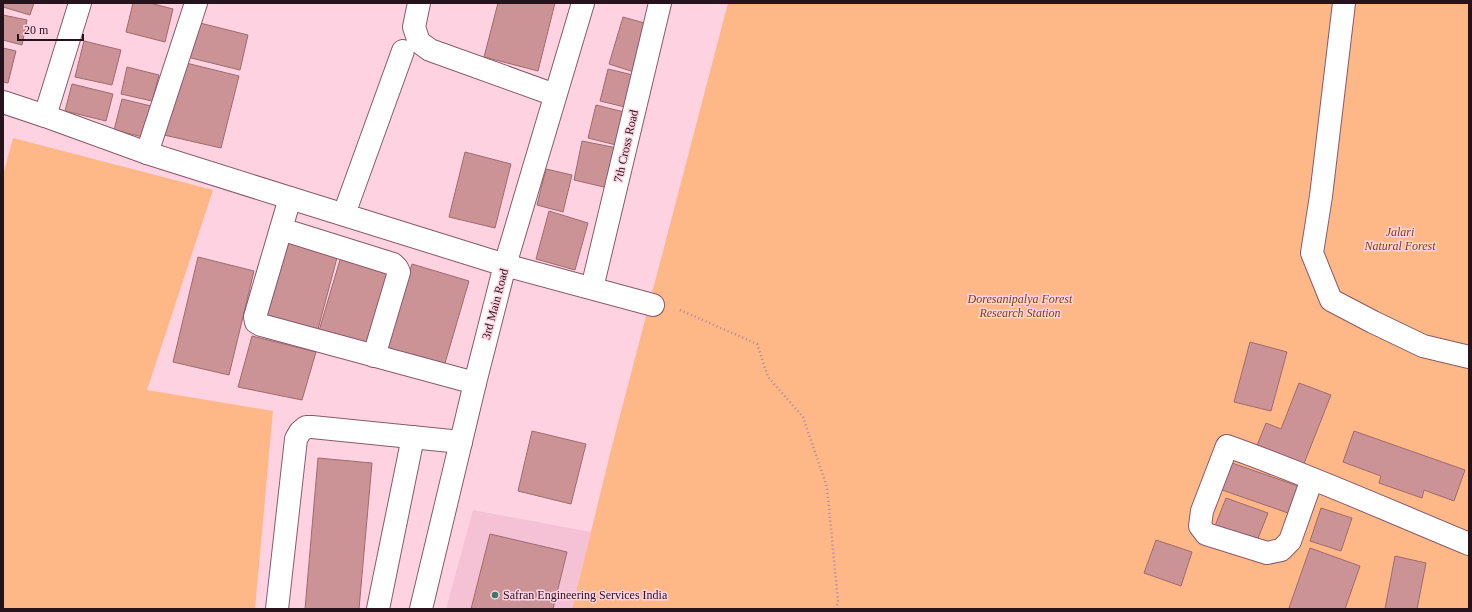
<svg xmlns="http://www.w3.org/2000/svg" width="1472" height="612" font-family="Georgia,serif">
<style>
.built{fill:#f5c2d5}
.green{fill:#feb787}
.building{fill:#cb9396;stroke:#9f6a6e}
.lines{fill:none;stroke-linecap:round;stroke-linejoin:round}
.minor-casing{stroke:#89596c;stroke-width:24}
.path{stroke:#ad8a97;stroke-width:2.5;stroke-dasharray:1 3;stroke-linecap:butt}
.minor{stroke:#fff;stroke-width:22}
.poi-dot{fill:#397a69;stroke:#ffd2e2;stroke-width:1.5}
.labels{text-anchor:middle;dominant-baseline:central;stroke-width:3;stroke-linejoin:round;paint-order:stroke}
.street-label{font-size:12px;fill:#26131b;stroke:#ffd2e2}
.park-label{font-size:12px;font-style:italic;fill:#834000;stroke:#ffd2e2}
.poi-label{font-size:12px;fill:#26131b;stroke:#ffd2e2;text-anchor:start}
</style>
<rect width="100%" height="100%" fill="#ffd2e2"/>
<!-- built -->
<polygon class="built" points="473,510 591,532 572,609 446,609"/>
<!-- green -->
<g class="green">
<polygon points="728,3 1469,3 1469,609 572,609 611,450"/>
<polygon points="13,138 213,190 147,390 273,411 255,609 3,609 3,175"/>
</g>
<!-- building -->
<g class="building">
<polygon points="3,3 34,3 30,15 3,7"/>
<polygon points="133,3 150,3 173,9 165,42 126,32"/>
<polygon points="498,3 555,3 538,71 484,57"/>
<polygon points="3,15 27,20 22,45 3,40"/>
<polygon points="623,17 648,24 634,72 609,64"/>
<polygon points="192,21 248,35 240,70 183,56"/>
<polygon points="84,41 121,50 112,85 75,77"/>
<polygon points="3,48 16,51 8,83 3,82"/>
<polygon points="182,62 239,76 221,148 164,135"/>
<polygon points="127,67 159,75 152,101 121,94"/>
<polygon points="608,69 633,75 625,107 600,101"/>
<polygon points="72,84 113,94 106,121 65,111"/>
<polygon points="122,99 151,106 143,137 114,130"/>
<polygon points="596,105 624,112 616,145 588,138"/>
<polygon points="582,141 617,148 608,188 574,180"/>
<polygon points="465,152 511,164 495,228 449,217"/>
<polygon points="546,169 572,175 563,212 537,205"/>
<polygon points="549,211 588,223 575,270 536,259"/>
<polygon points="280,238 338,254 317,333 259,317"/>
<polygon points="342,253 393,268 370,349 318,334"/>
<polygon points="198,257 254,271 229,375 173,362"/>
<polygon points="412,264 469,281 443,370 385,353"/>
<polygon points="252,336 316,352 302,400 238,387"/>
<polygon points="1250,342 1287,352 1271,411 1234,402"/>
<polygon points="1299,383 1331,395 1303,466 1256,448 1266,423 1281,429"/>
<polygon points="532,431 586,444 571,504 518,491"/>
<polygon points="1354,431 1465,470 1454,501 1424,490 1422,498 1379,483 1381,476 1343,462"/>
<polygon points="318,458 372,463 359,609 305,609"/>
<polygon points="1232,463 1298,486 1288,513 1222,490"/>
<polygon points="1226,498 1268,513 1257,541 1215,526"/>
<polygon points="1321,508 1352,518 1341,551 1310,541"/>
<polygon points="490,534 567,552 553,609 471,609"/>
<polygon points="1156,540 1192,552 1181,586 1144,573"/>
<polygon points="1310,548 1360,566 1345,609 1293,609 1289,608"/>
<polygon points="1395,556 1426,563 1417,609 1385,609"/>
</g>
<g class="lines">
<defs>
<g id="minor">
<polyline points="419,3 414,27 419,42 430,50 555,95"/>
<polyline points="1344,3 1321,196 1312,253 1331,300 1373,322 1423,346 1469,357"/>
<polyline points="3,102 45,116 147,153 290,198 505,265 653,305"/>
<polyline points="45,116 80,3"/>
<polyline points="147,153 196,3"/>
<polyline points="290,198 255,317 256,322 261,325 475,383"/>
<polyline points="344,214 403,51"/>
<polyline points="281,229 393,264 397,268 399,272 374,356"/>
<polyline points="592,288 660,3"/>
<path d="M1312,479l-22,62 -9,9 -14,3 -61,-19 -6,-8 2,-15 25,-65c82,29 162,65 242,98"/>
<polyline points="277,609 296,439 300,432 306,427 312,427 461,442"/>
<polyline points="378,609 413,437"/>
<polyline points="421,609 475,383 505,265 583,3"/>
</g>
</defs>
<!-- minor casing -->
<use href="#minor" class="minor-casing"/>
<!-- path -->
<polyline class="path" points="680,310 757,344 768,377 803,417 827,487 838,601 836,609"/>
<!-- minor -->
<use href="#minor" class="minor"/>
</g>
<!-- markers -->
<circle class="poi-dot" cx="495" cy="595" r="4"/>
<g class="labels">
<!-- street labels -->
<g class="street-label">
<text transform="translate(626 146) rotate(-77)">7th Cross Road</text>
<text transform="translate(495 304) rotate(-75)">3rd Main Road</text>
</g>
<!-- park labels -->
<g class="park-label">
<text x="1400" y="232">Jalari<tspan x="1400" dy="14">Natural Forest</tspan></text>
<text x="1020" y="299">Doresanipalya Forest<tspan x="1020" dy="14">Research Station</tspan></text>
</g>
<!-- poi labels -->
<g class="poi-label">
<text x="503" y="595">Safran Engineering Services India</text>
</g>
</g>
<!-- border -->
<rect width="1472" height="612" fill="none" stroke="#26131b" stroke-width="8"/>
<!-- scale -->
<path d="M18 34v6h65v-6" fill="none" stroke="#26131b" stroke-width="2"/>
<text x="24" y="34" font-size="12" fill="#26131b" stroke="#ffd2e2" stroke-width="3" paint-order="stroke">20 m</text>
</svg>
